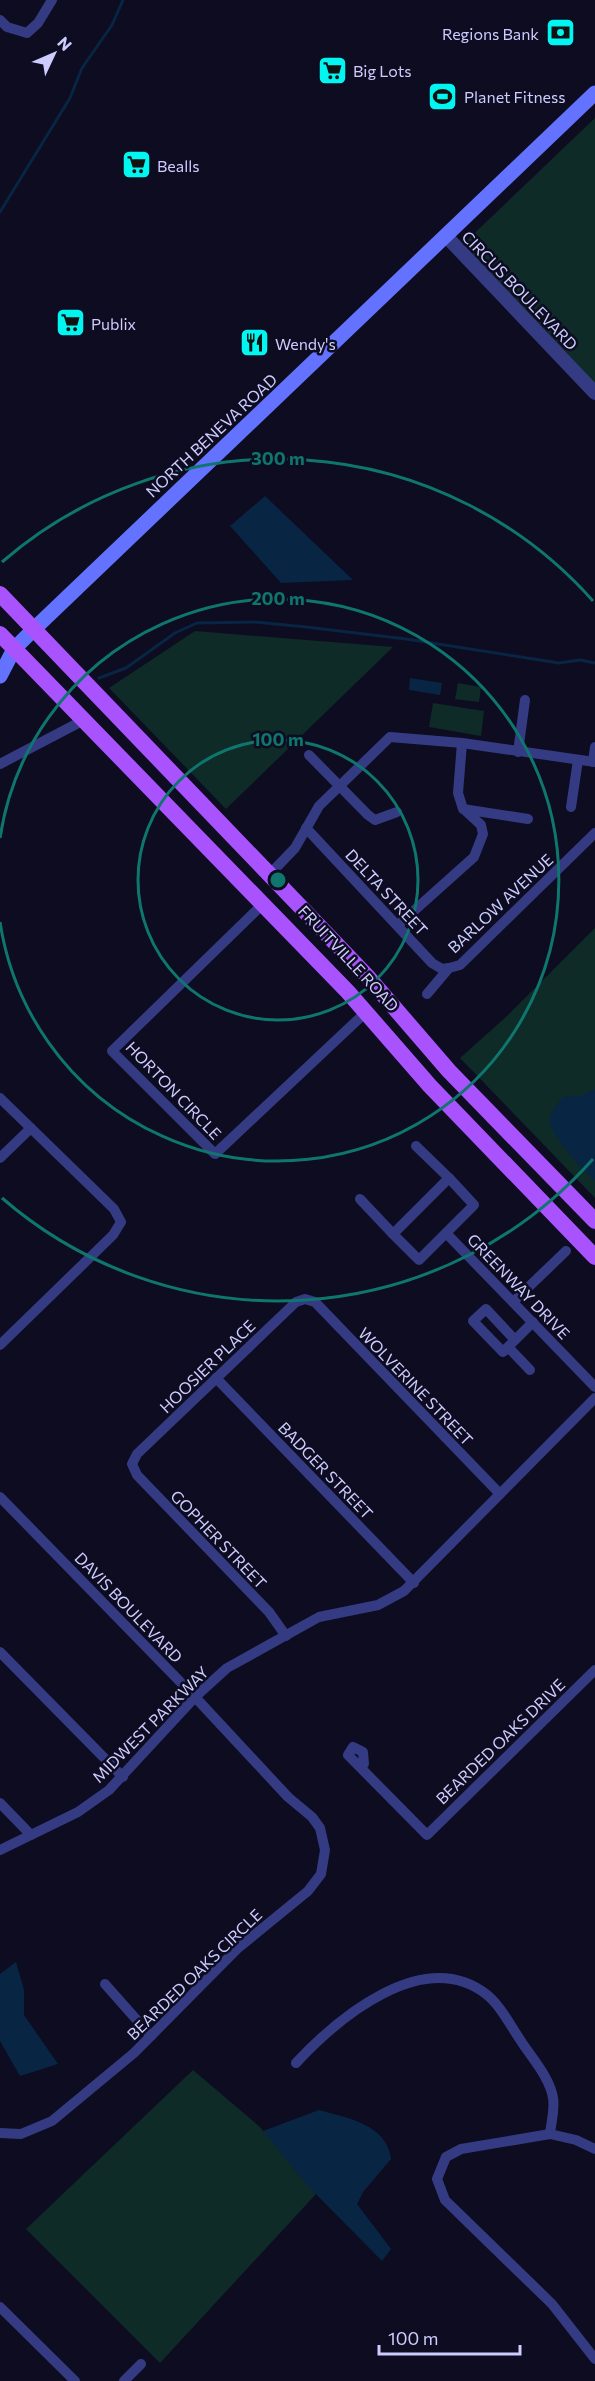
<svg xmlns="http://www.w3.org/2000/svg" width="595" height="2381" font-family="Commissioner,sans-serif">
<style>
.green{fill:#0e2b27}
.water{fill:#082544}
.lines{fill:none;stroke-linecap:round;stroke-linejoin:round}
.stream{stroke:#082544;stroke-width:3}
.minor{stroke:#343b83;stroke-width:10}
.tertiary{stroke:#343b83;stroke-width:14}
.secondary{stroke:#6372ff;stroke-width:15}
.primary{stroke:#a953ff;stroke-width:16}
.ring{fill:none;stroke:#0f766e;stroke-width:3}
.labels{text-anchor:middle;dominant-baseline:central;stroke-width:5;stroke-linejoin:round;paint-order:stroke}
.poi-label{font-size:16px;fill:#ccf;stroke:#0d0c21;text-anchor:start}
.street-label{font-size:16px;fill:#ccf;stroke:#0d0c21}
.centre{fill:#0f766e;stroke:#0d0c21;stroke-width:3}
.ring-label{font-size:18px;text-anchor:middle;font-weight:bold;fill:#0f766e;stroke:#0d0c21;stroke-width:5;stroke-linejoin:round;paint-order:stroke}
</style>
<rect width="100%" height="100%" fill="#0d0c21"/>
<!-- green -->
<g class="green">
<polygon points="595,118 595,385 462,245"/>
<polygon points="195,631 393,647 226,809 109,688"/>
<polygon points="458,683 481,687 479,702 455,699"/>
<polygon points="433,703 484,711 481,736 429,727"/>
<polygon points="595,928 595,1198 460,1058 507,1016"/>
<polygon points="193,2070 260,2127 316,2194 160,2363 26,2229"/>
</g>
<!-- water -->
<g class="water">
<polygon points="265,496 353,580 281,583 230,526"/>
<polygon points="410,678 442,683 440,695 409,690"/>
<path d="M595,1089v91c-10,-5 -41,-43 -44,-55 -4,-9 6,-22 13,-28l17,-1z"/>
<polygon points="16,1962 24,1990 24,2015 58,2064 20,2076 0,2041 0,1974"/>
<path d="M319,2110c28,8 68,14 72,49l-28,33 -6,12 34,45 -9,12 -76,-77 -43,-53z"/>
</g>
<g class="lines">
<!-- stream -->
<g class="stream">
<polyline points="0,212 70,98 82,68 112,25 123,0"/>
<polyline points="99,678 126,668 175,633 197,623 255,622 306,627 406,639 559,663 580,660 595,663"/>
</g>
<!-- minor -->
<g class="minor">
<polyline points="0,20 7,27 27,33 38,23 52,0"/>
<polyline points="462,743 458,793 463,809 528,819"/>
<polyline points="518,752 525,700"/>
<polyline points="309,755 368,815 375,820 397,812"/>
<polyline points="593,762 595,747"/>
<polyline points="0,764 84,720"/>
<polyline points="571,807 578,760"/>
<polyline points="306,828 432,963 442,969 449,968"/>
<polyline points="270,874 295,848 319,806 390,737 462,743 595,762"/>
<polyline points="263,904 112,1051 215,1154 366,1012"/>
<polyline points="398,925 474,857 483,834 481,825 466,811"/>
<polyline points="427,994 449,968 460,965 595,833"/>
<polyline points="0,1098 114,1209 121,1222 113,1235 0,1345"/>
<polyline points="416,1146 449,1178"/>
<polyline points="0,1158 31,1128"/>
<polygon points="449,1178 474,1205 419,1260 393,1234"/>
<polyline points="360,1199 393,1234"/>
<polyline points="446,1233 595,1387"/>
<polyline points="513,1302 566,1251"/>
<polyline points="515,1340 486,1309 473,1321 503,1352 533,1322"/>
<polyline points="508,1347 530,1370"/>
<polyline points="216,1378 414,1583"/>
<polyline points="0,1497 195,1697 288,1797 312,1817 320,1828 325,1850 321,1874 308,1891 237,1949 134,2053 52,2121 21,2134 0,2133"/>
<polyline points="286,1636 269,1612 137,1475 132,1464 137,1454 296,1302 305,1299 315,1302 500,1494"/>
<polyline points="0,1652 123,1777"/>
<polyline points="361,1767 364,1764 363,1752 353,1747 348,1755 427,1835 595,1670"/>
<polyline points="0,1803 31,1835"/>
<polyline points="0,1850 78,1812 109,1790 195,1697 227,1668 319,1617 378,1605 404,1591 595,1398"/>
<polyline points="105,1984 151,2036"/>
<path d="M296,2063c42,-45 127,-117 190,-69 14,11 23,29 33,44 11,18 31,39 34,60 2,11 -2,25 -3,36"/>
<polyline points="595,2149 576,2140 550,2134 461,2149 446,2157 437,2179 445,2200 552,2304 595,2359"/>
<polyline points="0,2307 75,2381"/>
<polyline points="124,2381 141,2364"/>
</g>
<!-- tertiary -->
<polyline class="tertiary" points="446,236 595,393"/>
<!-- secondary -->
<polyline class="secondary" points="0,676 14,649 34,629 595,93"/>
<!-- primary -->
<g class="primary">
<polyline points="0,594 367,976 449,1071 595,1221"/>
<polyline points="0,634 348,992 430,1086 595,1257"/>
</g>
</g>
<!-- distance rings -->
<g class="ring">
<circle cx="278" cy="880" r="140"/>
<path d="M0 838A281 281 0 1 1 0 922"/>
<path d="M593 1159A421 421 0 0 1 2 1198M2 562A421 421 0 0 1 593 601"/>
</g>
<!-- icons -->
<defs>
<symbol id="bank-square" viewBox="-11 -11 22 22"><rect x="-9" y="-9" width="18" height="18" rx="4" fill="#00f7f1" stroke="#0d0c21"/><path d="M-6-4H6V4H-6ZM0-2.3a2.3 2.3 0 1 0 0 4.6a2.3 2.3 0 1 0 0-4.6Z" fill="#111"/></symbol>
<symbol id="supermarket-square" viewBox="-11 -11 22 22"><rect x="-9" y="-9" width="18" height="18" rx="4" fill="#00f7f1" stroke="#0d0c21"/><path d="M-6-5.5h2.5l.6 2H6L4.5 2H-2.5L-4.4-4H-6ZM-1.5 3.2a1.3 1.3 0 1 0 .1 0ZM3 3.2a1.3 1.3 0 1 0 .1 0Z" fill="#111"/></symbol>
<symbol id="stadium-square" viewBox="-11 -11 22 22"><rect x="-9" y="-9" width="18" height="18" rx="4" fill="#00f7f1" stroke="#0d0c21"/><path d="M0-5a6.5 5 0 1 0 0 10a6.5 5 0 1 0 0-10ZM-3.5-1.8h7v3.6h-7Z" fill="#111"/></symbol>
<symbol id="restaurant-square" viewBox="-11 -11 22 22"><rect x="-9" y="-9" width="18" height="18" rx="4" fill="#00f7f1" stroke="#0d0c21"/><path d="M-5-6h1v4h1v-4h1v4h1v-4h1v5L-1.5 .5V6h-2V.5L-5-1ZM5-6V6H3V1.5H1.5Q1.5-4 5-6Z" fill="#111"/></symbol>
</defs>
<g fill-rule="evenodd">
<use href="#bank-square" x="544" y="16" width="33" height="33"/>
<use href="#supermarket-square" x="316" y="54" width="33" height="33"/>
<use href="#stadium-square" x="426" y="80" width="33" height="33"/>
<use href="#supermarket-square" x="120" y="148" width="33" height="33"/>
<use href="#supermarket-square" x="54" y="306" width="33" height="33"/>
<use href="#restaurant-square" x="238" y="326" width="33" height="33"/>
</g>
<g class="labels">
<!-- poi labels -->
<g class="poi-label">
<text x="539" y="33" text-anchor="end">Regions Bank</text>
<text x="353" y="70">Big Lots</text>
<text x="464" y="96">Planet Fitness</text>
<text x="157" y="165">Bealls</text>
<text x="91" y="323">Publix</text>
<text x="275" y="343">Wendy's</text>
</g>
<!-- street labels -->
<g class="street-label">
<text transform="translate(520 290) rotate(46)">CIRCUS BOULEVARD</text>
<text transform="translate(211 435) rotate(-43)">NORTH BENEVA ROAD</text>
<text transform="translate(387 892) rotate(47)">DELTA STREET</text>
<text transform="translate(500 903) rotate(-43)">BARLOW AVENUE</text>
<text transform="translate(349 958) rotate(47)">FRUITVILLE ROAD</text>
<text transform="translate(174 1090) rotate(46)">HORTON CIRCLE</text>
<text transform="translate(519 1286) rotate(46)">GREENWAY DRIVE</text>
<text transform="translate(207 1366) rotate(-44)">HOOSIER PLACE</text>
<text transform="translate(416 1386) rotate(46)">WOLVERINE STREET</text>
<text transform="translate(326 1470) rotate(46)">BADGER STREET</text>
<text transform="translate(219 1539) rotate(46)">GOPHER STREET</text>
<text transform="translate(129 1607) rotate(46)">DAVIS BOULEVARD</text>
<text transform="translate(150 1724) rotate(-45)">MIDWEST PARKWAY</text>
<text transform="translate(500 1741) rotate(-44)">BEARDED OAKS DRIVE</text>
<text transform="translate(194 1974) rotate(-44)">BEARDED OAKS CIRCLE</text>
</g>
</g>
<circle cx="278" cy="880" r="9" class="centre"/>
<g class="ring-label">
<text x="278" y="465">300 m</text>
<text x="278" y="605">200 m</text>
<text x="278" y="746">100 m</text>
</g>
<!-- north arrow -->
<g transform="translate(54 54) rotate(46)" stroke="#0d0c21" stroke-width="4.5" paint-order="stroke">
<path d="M0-4.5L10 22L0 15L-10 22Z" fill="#ccccff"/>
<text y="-9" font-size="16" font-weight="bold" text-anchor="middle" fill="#ccccff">N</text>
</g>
<!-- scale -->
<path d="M379 2345v9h141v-9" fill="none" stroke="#ccccff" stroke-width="3"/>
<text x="388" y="2345" font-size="18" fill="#ccccff" stroke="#0d0c21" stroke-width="4.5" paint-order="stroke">100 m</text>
</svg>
